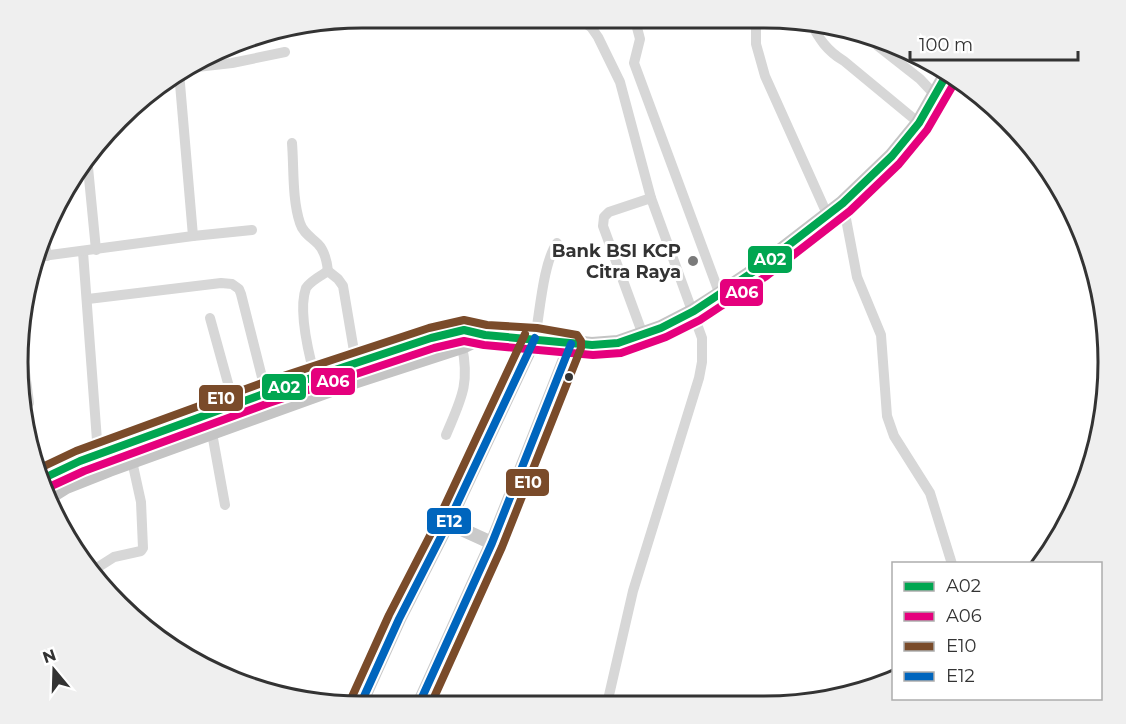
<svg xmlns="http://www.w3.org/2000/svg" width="1126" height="724" font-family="Montserrat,sans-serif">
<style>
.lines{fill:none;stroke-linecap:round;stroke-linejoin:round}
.minor{stroke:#d7d7d7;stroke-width:10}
.major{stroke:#cacaca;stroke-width:14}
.highway{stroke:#c4c4c4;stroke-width:16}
.bus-1-casing{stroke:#fff;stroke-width:12}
.bus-2-casing{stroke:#fff;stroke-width:12}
.bus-3-casing{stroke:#fff;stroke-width:12}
.bus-4-casing{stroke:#fff;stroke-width:12}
.bus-1{stroke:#00a651;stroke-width:8}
.bus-2{stroke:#e5007d;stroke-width:8}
.bus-3{stroke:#7a4b2a;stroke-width:8}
.bus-4{stroke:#0065bd;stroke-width:8}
.poi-dot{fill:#7a7a7a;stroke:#fff;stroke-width:2}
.bus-dot{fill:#333;stroke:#fff;stroke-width:2}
.labels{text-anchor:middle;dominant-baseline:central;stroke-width:6;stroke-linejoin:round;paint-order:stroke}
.poi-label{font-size:18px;font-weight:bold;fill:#333;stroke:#fff;text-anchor:end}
.rim{fill:none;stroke:#333;stroke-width:3}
.line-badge{stroke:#fff;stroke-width:2}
.badge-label{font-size:16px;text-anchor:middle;font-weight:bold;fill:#fff}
</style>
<rect width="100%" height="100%" fill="#fff"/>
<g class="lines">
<!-- minor -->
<g class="minor">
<polyline points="579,19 591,27 598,37 620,82 651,198 702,338 702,362 699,378 633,591 607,704"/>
<polyline points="635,20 640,39 634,63 720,295"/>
<polyline points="756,21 756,44 765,76 827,214"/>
<path d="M810,21c9,18 17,30 34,40l75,62"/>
<polyline points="873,40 878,46 920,79 936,96"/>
<polyline points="188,68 232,63 285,52"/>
<path d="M292,143c2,25 0,56 8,80 3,10 11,14 18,21 7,7 9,18 10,27l10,8 5,7 13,77"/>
<polyline points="87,157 96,250"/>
<polyline points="843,203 857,277 881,335 887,416 894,436 930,493 952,564"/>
<polyline points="193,236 252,230"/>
<polyline points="44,237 47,256"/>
<polyline points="83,252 98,454"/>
<polyline points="35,257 193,236 179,72"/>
<polyline points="88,299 221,283 232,284 239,289 241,294 266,393"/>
<polyline points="210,318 234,405"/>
<polyline points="643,335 603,226 604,217 609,212 651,198"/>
<path d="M535,338c5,-26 8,-75 22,-95"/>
<polyline points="21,342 29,403"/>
<path d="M315,377c-6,-22 -17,-67 -9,-89 4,-7 16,-13 22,-17"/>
<polyline points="212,433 225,505"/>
<path d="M446,435c15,-36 24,-50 16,-89"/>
<polyline points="92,571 114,557 141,551 143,548 141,502 132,461"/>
</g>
<!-- major -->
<g class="major">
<polyline points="448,523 492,543"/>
<polyline points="361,703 399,619 448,523 535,338"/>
<polyline points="419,704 492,543 571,344"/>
</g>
<!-- highway -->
<g class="highway">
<polyline points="42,479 80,461 266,393 431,338 464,330 485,335 592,345 618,343 661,328 694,311 722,293 759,268 843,203 892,156 919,123 947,74"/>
<polyline points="50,496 66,486 109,469 345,384 462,346 485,335"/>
</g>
<defs>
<polyline id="bus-1" points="42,479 80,461 266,393 431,338 464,330 485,335 592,345 618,343 661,328 694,311 759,268 843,203 892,156 919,123 947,74"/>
<polyline id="bus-2" points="47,488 84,471 269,403 434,348 464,341 484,345 593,355 621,353 666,337 700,320 765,277 850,211 899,164 927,130 956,80"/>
<g id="bus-3">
<polyline points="38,469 76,451 262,383 429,328 464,320 487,325 537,328 577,335 581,341 581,348 502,547 431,704"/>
<polyline points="351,699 389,615 439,518 525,334"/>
</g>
<g id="bus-4">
<polyline points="361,703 399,619 448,523 535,338"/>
<polyline points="419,704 492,543 571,344"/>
</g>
</defs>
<!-- bus-1 casing -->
<use href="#bus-1" class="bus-1-casing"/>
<!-- bus-2 casing -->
<use href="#bus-2" class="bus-2-casing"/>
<!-- bus-3 casing -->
<use href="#bus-3" class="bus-3-casing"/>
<!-- bus-4 casing -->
<use href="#bus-4" class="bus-4-casing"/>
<!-- bus-1 -->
<use href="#bus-1" class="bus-1"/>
<!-- bus-2 -->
<use href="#bus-2" class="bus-2"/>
<!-- bus-3 -->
<use href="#bus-3" class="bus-3"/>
<!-- bus-4 -->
<use href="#bus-4" class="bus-4"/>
</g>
<!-- markers -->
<circle class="poi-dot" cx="693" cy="261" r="6"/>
<circle class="bus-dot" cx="569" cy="377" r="5"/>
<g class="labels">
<!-- poi labels -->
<g class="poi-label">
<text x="681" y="251">Bank BSI KCP<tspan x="681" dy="21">Citra Raya</tspan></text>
</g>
</g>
<!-- crop -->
<path d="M0 0H1126V724H0ZM362 28H764A334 334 0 0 1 1098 362V362A334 334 0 0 1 764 696H362A334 334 0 0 1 28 362V362A334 334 0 0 1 362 28Z" fill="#efefef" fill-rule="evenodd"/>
<path class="rim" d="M362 28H764A334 334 0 0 1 1098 362V362A334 334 0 0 1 764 696H362A334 334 0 0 1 28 362V362A334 334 0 0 1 362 28Z"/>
<g class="line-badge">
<rect x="747" y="245" width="46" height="29" rx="6" fill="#00a651"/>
<rect x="719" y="278" width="45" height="29" rx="6" fill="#e5007d"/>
<rect x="310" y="367" width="46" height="29" rx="6" fill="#e5007d"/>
<rect x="261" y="373" width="46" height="28" rx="6" fill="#00a651"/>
<rect x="198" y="384" width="46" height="28" rx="6" fill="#7a4b2a"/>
<rect x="505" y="468" width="45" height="29" rx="6" fill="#7a4b2a"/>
<rect x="426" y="507" width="46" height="28" rx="6" fill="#0065bd"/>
</g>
<g class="badge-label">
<text x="770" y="265">A02</text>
<text x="742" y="298">A06</text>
<text x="333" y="387">A06</text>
<text x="284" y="393">A02</text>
<text x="221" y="404">E10</text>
<text x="528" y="488">E10</text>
<text x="449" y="527">E12</text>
</g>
<!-- legend -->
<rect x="892" y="562" width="210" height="138" fill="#ffffff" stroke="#adadad" stroke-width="1.5"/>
<rect x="904" y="582" width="30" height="9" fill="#00a651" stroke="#adadad" stroke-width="1.5"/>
<text x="946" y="592" font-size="18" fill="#333333">A02</text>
<rect x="904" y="612" width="30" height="9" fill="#e5007d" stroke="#adadad" stroke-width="1.5"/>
<text x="946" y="622" font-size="18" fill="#333333">A06</text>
<rect x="904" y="642" width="30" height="9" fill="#7a4b2a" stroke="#adadad" stroke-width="1.5"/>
<text x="946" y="652" font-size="18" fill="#333333">E10</text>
<rect x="904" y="672" width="30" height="9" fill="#0065bd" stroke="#adadad" stroke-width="1.5"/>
<text x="946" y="682" font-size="18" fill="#333333">E12</text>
<!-- north arrow -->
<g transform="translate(54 670) rotate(341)" stroke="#ffffff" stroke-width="4.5" paint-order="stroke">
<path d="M0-4.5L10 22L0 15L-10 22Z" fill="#333333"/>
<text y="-9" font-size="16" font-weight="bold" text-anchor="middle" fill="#333333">N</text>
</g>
<!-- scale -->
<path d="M910 51v9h168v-9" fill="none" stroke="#333333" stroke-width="3"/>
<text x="919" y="51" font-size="18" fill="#333333" stroke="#ffffff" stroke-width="4.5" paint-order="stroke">100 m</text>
</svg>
